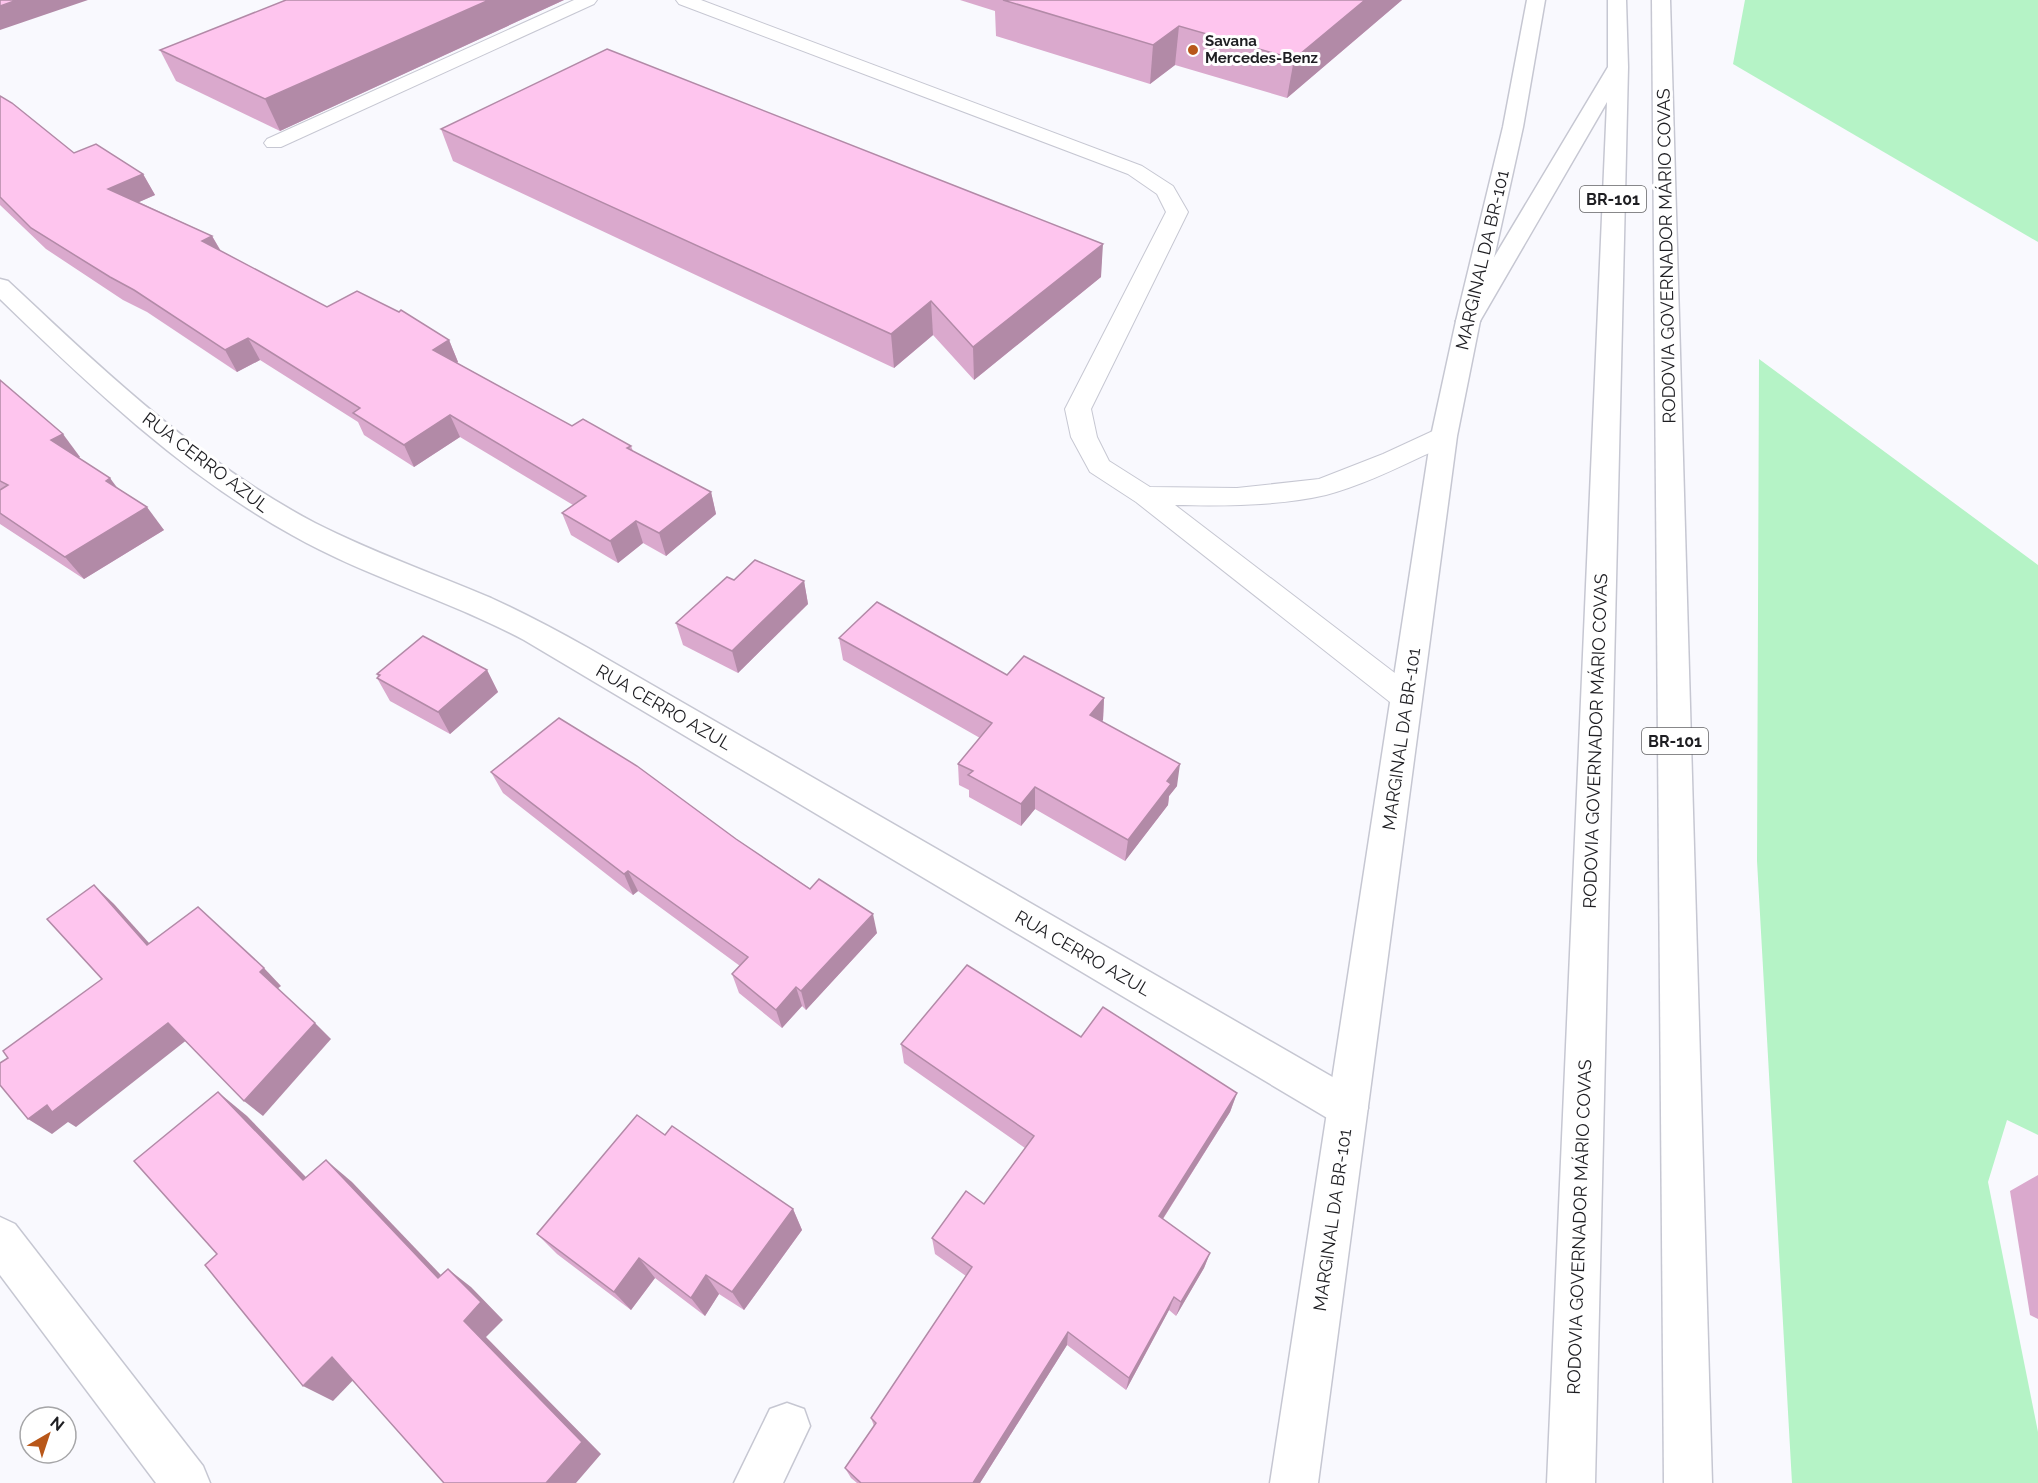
<svg xmlns="http://www.w3.org/2000/svg" width="2038" height="1483" font-family="Raleway,sans-serif">
<style>
.green{fill:#b5f3c6}
.lines{fill:none;stroke-linecap:round;stroke-linejoin:round}
.lane-casing{stroke:#c6c7d2;stroke-width:2}
.street-casing{stroke:#c6c7d2;stroke-width:3}
.secondary-casing{stroke:#c6c7d2;stroke-width:3}
.highway-casing{stroke:#c6c7d2;stroke-width:3}
.lane{fill:#fff;fill-rule:evenodd}
.street{fill:#fff;fill-rule:evenodd}
.secondary{fill:#fff;fill-rule:evenodd}
.highway{fill:#fff;fill-rule:evenodd}
.wall{fill:#daa9cd}
.shaded-wall{fill:#b28aa7}
.building{fill:#fec5ee;stroke:#b28aa7;stroke-width:1.5}
.poi-dot{fill:#b85719;stroke:#fff;stroke-width:2}
.labels{text-anchor:middle;dominant-baseline:central;stroke-width:6;stroke-linejoin:round;paint-order:stroke}
.far-poi-label{font-size:15px;font-weight:bold;fill:#1e1e22;stroke:#fff;text-anchor:start}
.shield{fill:#fff;stroke:#626264;stroke-width:1.5}
.shield-label{font-size:16px;font-weight:bold;fill:#1e1e22}
.street-label{font-size:18px;fill:#1e1e22;stroke:#fff}
</style>
<rect width="100%" height="100%" fill="#f9f9fe"/>
<!-- green -->
<g class="green">
<polygon points="1745,0 2038,0 2038,242 1733,64"/>
<polygon points="1759,359 2038,565 2038,1135 2007,1120 1988,1182 2038,1432 2038,1483 1792,1483 1757,861"/>
</g>
<g class="lines">
<defs>
<g id="lane">
<polygon points="574,0 597,0 594,4 281,147 267,147 264,143 267,139"/>
<path d="M676,0h25l441,166 31,20 15,26 -97,197 6,28 12,24 41,26 87,1 82,-9 64,-25 52,-24 9,-2 9,2 4,6 -4,6c-40,18 -85,42 -127,53 -46,11 -104,11 -151,10l242,185 4,8 -4,8 -11,4 -11,-4 -259,-204 -46,-30 -19,-35 -6,-28 101,-197 -9,-18 -29,-20 -449,-170z"/>
</g>
<g id="street">
<polygon points="1527,0 1545,0 1523,127 1480,321 1477,326 1468,328 1459,326 1456,321 1503,127"/>
<path d="M0,279l8,2c95,89 191,181 307,242 57,29 117,50 176,75 33,15 65,32 97,50l774,446 6,14 -6,14 -14,5 -14,-5 -810,-482c-75,-40 -158,-63 -232,-105 -110,-61 -202,-149 -292,-236z"/>
<polygon points="787,1403 804,1409 810,1426 783,1483 734,1483 770,1409"/>
</g>
<g id="secondary">
<polygon points="1468,314 1477,316 1480,321 1457,436 1318,1483 1270,1483 1431,436 1456,321 1459,316"/>
<polygon points="0,1217 15,1224 203,1466 210,1483 156,1483 0,1275"/>
</g>
<g id="highway">
<polygon points="1608,0 1626,0 1628,67 1595,1483 1547,1483 1607,102 1480,321 1477,326 1468,328 1459,326 1456,321 1608,67"/>
<polygon points="1652,0 1670,0 1712,1483 1664,1483"/>
</g>
</defs>
<!-- lane casing -->
<use href="#lane" class="lane-casing"/>
<!-- street casing -->
<use href="#street" class="street-casing"/>
<!-- secondary casing -->
<use href="#secondary" class="secondary-casing"/>
<!-- highway casing -->
<use href="#highway" class="highway-casing"/>
<!-- lane -->
<use href="#lane" class="lane"/>
<!-- street -->
<use href="#street" class="street"/>
<!-- secondary -->
<use href="#secondary" class="secondary"/>
<!-- highway -->
<use href="#highway" class="highway"/>
</g>
<!-- wall -->
<g class="wall">
<polygon points="286,0 564,0 280,131 176,81 160,50"/>
<polygon points="960,0 1402,0 1287,98 1175,65 1150,84 996,36 995,11"/>
<polygon points="0,96 74,153 143,174 155,195 139,202 212,236 221,251 327,307 449,340 458,362 457,363 572,426 631,446 633,451 711,492 716,514 666,556 643,543 618,563 571,535 562,513 573,505 460,437 414,467 364,435 358,422 260,360 237,372 147,312 123,300 46,249 0,205"/>
<polygon points="441,129 1101,277 974,380 933,335 894,368 453,161"/>
<polygon points="0,380 80,457 78,458 117,488 164,530 84,579 0,524"/>
<polygon points="734,580 804,581 808,604 738,673 683,645 676,623"/>
<polygon points="839,638 1007,675 1104,698 1103,720 1102,721 1177,786 1169,796 1168,805 1125,861 1035,809 1021,826 969,797 969,790 959,785 958,764 980,738 843,660"/>
<polygon points="487,670 498,692 450,734 390,701 377,678 378,677 377,674"/>
<polygon points="491,772 736,839 877,933 806,1010 802,1006 782,1028 739,993 732,974 740,966 638,891 633,895 503,793"/>
<polygon points="1081,1037 1237,1093 1230,1112 1163,1219 1210,1253 1204,1268 1176,1316 1169,1310 1126,1390 1067,1345 980,1483 857,1483 851,1478 845,1468 874,1426 871,1418 966,1276 935,1254 932,1238 984,1204 1025,1148 904,1063 901,1044"/>
<polygon points="665,1135 793,1209 802,1230 744,1310 719,1294 705,1316 655,1278 631,1310 557,1254 537,1234"/>
<polygon points="2038,1175 2038,1319 2030,1315 2010,1191"/>
</g>
<!-- shaded-wall -->
<g class="shaded-wall">
<polygon points="17,0 88,0 0,30 0,6"/>
<polygon points="489,0 564,0 280,131 265,99"/>
<polygon points="1365,0 1402,0 1287,98 1294,59"/>
<polygon points="1179,26 1175,65 1150,84 1153,45"/>
<polygon points="143,174 155,195 121,210 108,189"/>
<polygon points="212,236 224,257 202,241"/>
<polygon points="1103,244 1101,277 974,380 973,347"/>
<polygon points="931,301 933,335 894,368 891,334"/>
<polygon points="248,338 260,360 237,372 225,350"/>
<polygon points="449,340 458,362 442,372 433,350"/>
<polygon points="450,415 460,437 414,467 404,445"/>
<polygon points="63,434 80,457 68,464 51,440"/>
<polygon points="110,478 127,501 106,481"/>
<polygon points="711,492 716,514 666,556 659,533"/>
<polygon points="147,507 164,530 84,579 65,557"/>
<polygon points="636,521 643,543 618,563 610,541"/>
<polygon points="804,581 808,604 738,673 732,651"/>
<polygon points="487,670 498,692 450,734 438,712"/>
<polygon points="1104,698 1103,720 1089,737 1090,715"/>
<polygon points="1180,764 1177,786 1169,796 1168,805 1125,861 1128,840 1167,781"/>
<polygon points="1035,787 1035,809 1021,826 1021,804"/>
<polygon points="628,871 638,891 633,895 624,874"/>
<polygon points="94,885 114,904 167,963 147,945"/>
<polygon points="873,914 877,933 806,1010 801,991"/>
<polygon points="264,968 281,986 277,989 260,972"/>
<polygon points="796,987 802,1006 782,1028 776,1010"/>
<polygon points="168,1023 188,1039 76,1127 68,1122 52,1134 28,1119 47,1105"/>
<polygon points="315,1023 331,1039 263,1116 244,1101"/>
<polygon points="218,1092 247,1116 330,1202 303,1180"/>
<polygon points="1237,1093 1230,1112 1155,1231 1159,1216"/>
<polygon points="326,1160 352,1182 461,1296 438,1278"/>
<polygon points="793,1209 802,1230 744,1310 732,1292"/>
<polygon points="1210,1253 1204,1268 1176,1316 1181,1302"/>
<polygon points="639,1258 655,1278 631,1310 614,1292"/>
<polygon points="448,1269 471,1287 503,1320 486,1337 601,1454 576,1483 546,1483 464,1321"/>
<polygon points="706,1275 719,1294 705,1316 691,1298"/>
<polygon points="1174,1297 1169,1310 1126,1390 1129,1378"/>
<polygon points="1068,1332 1067,1345 980,1483 973,1483"/>
<polygon points="332,1357 360,1373 333,1401 303,1386"/>
</g>
<!-- building -->
<g class="building">
<polygon points="0,0 17,0 0,6"/>
<polygon points="286,0 489,0 265,99 160,50"/>
<polygon points="1003,0 1365,0 1294,59 1179,26 1153,45"/>
<polygon points="607,49 1103,244 973,347 931,301 891,334 441,129"/>
<polygon points="0,96 12,103 74,153 96,144 143,174 108,189 212,236 202,241 327,307 357,291 399,312 401,310 449,340 433,350 572,426 583,419 631,446 627,448 711,492 659,533 636,521 610,541 562,513 586,496 450,415 404,445 353,413 360,408 248,338 225,350 134,290 110,277 31,228 0,197"/>
<polygon points="0,380 63,434 51,440 110,478 106,481 147,507 65,557 0,513 0,490 8,485 0,481"/>
<polygon points="755,560 804,581 732,651 676,623 727,577 734,580"/>
<polygon points="877,602 1007,675 1024,656 1104,698 1090,715 1180,764 1167,781 1171,784 1128,840 1035,787 1021,804 968,775 973,771 958,764 992,723 839,638"/>
<polygon points="423,636 487,670 438,712 377,678 380,675 377,674"/>
<polygon points="559,718 637,766 736,839 810,889 819,879 873,914 801,991 796,987 776,1010 732,974 748,957 628,871 624,874 491,772"/>
<polygon points="94,885 147,945 198,907 264,968 260,972 315,1023 244,1101 168,1023 52,1112 47,1105 28,1119 0,1085 0,1063 8,1058 3,1051 102,979 47,919"/>
<polygon points="967,965 1081,1037 1103,1007 1237,1093 1159,1216 1210,1253 1181,1302 1174,1297 1129,1378 1068,1332 973,1483 861,1483 845,1468 876,1423 871,1418 972,1267 932,1238 966,1191 984,1204 1034,1136 901,1044"/>
<polygon points="218,1092 303,1180 326,1160 438,1278 448,1269 481,1302 464,1321 582,1442 546,1483 444,1483 332,1357 303,1386 205,1265 217,1254 134,1161"/>
<polygon points="637,1115 665,1135 672,1126 793,1209 732,1292 706,1275 691,1298 639,1258 614,1292 537,1234"/>
</g>
<!-- markers -->
<circle class="poi-dot" cx="1193" cy="50" r="6"/>
<g class="labels">
<!-- far-poi labels -->
<g class="far-poi-label">
<text x="1205" y="41">Savana<tspan x="1205" dy="17">Mercedes-Benz</tspan></text>
</g>
<!-- shield labels -->
<g class="shield">
<rect x="1580" y="186" width="66" height="26" rx="4.5"/>
<rect x="1642" y="728" width="66" height="26" rx="4.5"/>
</g>
<g class="shield-label">
<text x="1613" y="199">BR-101</text>
<text x="1675" y="741">BR-101</text>
</g>
<!-- street labels -->
<g class="street-label">
<text transform="translate(1666 256) rotate(-91)">RODOVIA GOVERNADOR MÁRIO COVAS</text>
<text transform="translate(1482 260) rotate(-77)">MARGINAL DA BR-101</text>
<text transform="translate(206 462) rotate(37)">RUA CERRO AZUL</text>
<text transform="translate(664 707) rotate(30)">RUA CERRO AZUL</text>
<text transform="translate(1401 739) rotate(-82)">MARGINAL DA BR-101</text>
<text transform="translate(1595 741) rotate(-88)">RODOVIA GOVERNADOR MÁRIO COVAS</text>
<text transform="translate(1083 953) rotate(30)">RUA CERRO AZUL</text>
<text transform="translate(1332 1220) rotate(-82)">MARGINAL DA BR-101</text>
<text transform="translate(1579 1227) rotate(-88)">RODOVIA GOVERNADOR MÁRIO COVAS</text>
</g>
</g>
<!-- north arrow -->
<g transform="translate(48 1435) rotate(39)"><circle r="28" fill="#ffffff" stroke="#a5a5a7" stroke-width="1.5"/>
<path d="M0-4.5L10 22L0 15L-10 22Z" fill="#b85719"/>
<text y="-9" font-size="16" font-weight="bold" text-anchor="middle" fill="#1e1e22">N</text>
</g>
</svg>
